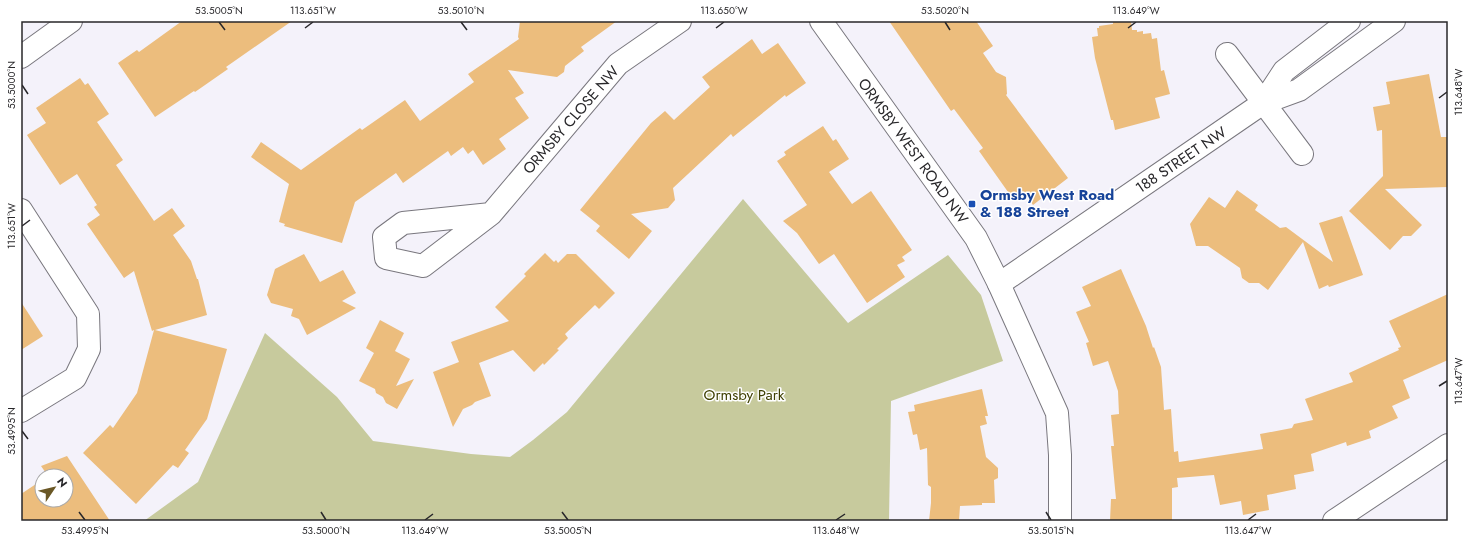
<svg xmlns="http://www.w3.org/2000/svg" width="1469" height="542" font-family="Jost,sans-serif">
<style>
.green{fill:#c7ca9d}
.building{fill:#ecbd7d}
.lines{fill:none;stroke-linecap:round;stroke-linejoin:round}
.minor-casing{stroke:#79777e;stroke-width:24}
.tertiary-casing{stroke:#79777e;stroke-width:24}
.minor{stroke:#fff;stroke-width:22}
.tertiary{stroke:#fff;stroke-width:22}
.ticks{fill:none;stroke:#28272a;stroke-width:1.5}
.transit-dot{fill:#1a4fb4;stroke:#fff;stroke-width:1.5}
.labels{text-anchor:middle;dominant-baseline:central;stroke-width:3;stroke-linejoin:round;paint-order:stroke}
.street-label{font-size:15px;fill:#28272a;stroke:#fff}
.transit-label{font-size:15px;font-weight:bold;fill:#164399;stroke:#fff;text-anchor:start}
.park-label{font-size:15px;fill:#404104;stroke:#fff}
.neatline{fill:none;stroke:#28272a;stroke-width:1.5}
.ticks-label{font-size:10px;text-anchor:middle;fill:#28272a}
</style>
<rect width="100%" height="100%" fill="#f4f2fa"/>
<!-- green -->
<polygon class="green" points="743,199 848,323 948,255 981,295 1003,361 891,401 889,521 144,521 198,482 265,333 337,397 373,441 471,454 510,457 533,440 567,412"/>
<!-- building -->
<g class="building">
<polygon points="182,21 292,21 226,67 228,69 195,92 194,91 155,117 118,63 137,50 139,52"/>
<polygon points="520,21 617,21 581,47 584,51 565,66 564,72 557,77 508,70 524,93 515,98 529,118 499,139 506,149 483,165 473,150 468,154 463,147 451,156 448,151 403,183 396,173 355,202 342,243 284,226 285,224 279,222 289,184 251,157 261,142 301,170 360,128 362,130 405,100 420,121 474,82 468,74 519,39 518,37"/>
<polygon points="889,21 976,21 993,46 983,53 996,72 1006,77 1007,94 1006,95 1068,178 1033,205 1023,191 1013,199 979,151 983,148 954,109 951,111"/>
<polygon points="1113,21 1131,21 1132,30 1137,30 1137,32 1143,31 1143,34 1151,33 1152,39 1157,38 1161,71 1164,70 1170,94 1155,98 1160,118 1115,130 1113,120 1111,120 1095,58 1092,37 1098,36 1097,28 1099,28 1099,26 1113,24"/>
<polygon points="752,39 762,54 778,43 806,83 786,97 785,95 733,137 731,134 673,188 675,200 668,208 631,214 652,231 629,259 596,231 600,226 580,210 651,123 665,111 674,120 710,87 702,77"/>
<polygon points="1429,74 1441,137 1448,137 1448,187 1385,189 1422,225 1411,236 1403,236 1390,250 1349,211 1383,176 1382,130 1377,131 1373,107 1390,104 1386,82"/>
<polygon points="80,78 85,85 88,83 109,114 97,122 123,160 116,165 154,221 172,208 185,226 173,235 191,261 197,279 198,279 207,315 155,330 227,349 207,419 185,450 189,453 178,468 173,465 136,504 83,453 110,425 113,428 137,393 154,330 152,331 134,271 124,278 87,224 100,215 94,207 97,205 77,174 60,185 27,135 46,123 36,108"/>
<polygon points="823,126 833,141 836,139 849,159 829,172 852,204 871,191 912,250 902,257 905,261 897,265 905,277 867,303 834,254 819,264 797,233 783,221 807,205 777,161 786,155 784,152"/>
<polygon points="1237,190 1258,205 1255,210 1280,228 1286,227 1333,262 1319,223 1342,216 1363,275 1329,287 1328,285 1319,289 1303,242 1268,290 1259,283 1249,283 1242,278 1240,268 1208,246 1196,246 1190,224 1209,197 1225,208"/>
<polygon points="545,253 554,262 556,260 558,263 567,254 576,254 615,293 599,309 595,305 565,334 568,338 557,349 559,350 544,365 543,363 534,372 513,350 479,363 491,396 475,402 472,405 463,409 453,427 433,372 459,362 451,342 509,321 495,307 526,276 524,274"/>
<polygon points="304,254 320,282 343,270 356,293 342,301 356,308 307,335 299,319 291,316 293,309 271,303 267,295 275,269"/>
<polygon points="1121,269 1146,326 1153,348 1154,347 1161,367 1164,410 1171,409 1174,452 1178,451 1179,462 1263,449 1260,434 1292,428 1294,424 1313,420 1305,399 1353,382 1349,373 1399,350 1398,348 1401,347 1389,321 1448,294 1448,360 1403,380 1410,398 1392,406 1398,418 1369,431 1371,438 1347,446 1346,442 1311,454 1314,471 1294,475 1296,489 1267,495 1269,510 1243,515 1241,501 1220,505 1214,475 1177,478 1178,487 1172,488 1172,521 1110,521 1111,499 1116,499 1111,446 1114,446 1111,415 1119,414 1118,391 1108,361 1093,366 1086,343 1089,342 1076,312 1091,306 1082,287"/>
<polygon points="21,302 43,336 21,350"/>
<polygon points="380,320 404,333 395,351 410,359 396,386 414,379 397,409 386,403 383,397 376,393 375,389 359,381 374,353 366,348"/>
<polygon points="982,389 988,416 985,416 987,424 980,426 986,457 998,468 998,478 994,480 995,503 982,503 982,505 960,506 959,521 929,521 931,503 931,487 928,485 927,448 920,450 917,434 913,435 908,412 915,411 914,405"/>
<polygon points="67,456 110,521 21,521 21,494 42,480 42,500 66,500 66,476 48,476 41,466"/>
</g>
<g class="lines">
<defs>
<g id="minor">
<polyline points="1227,54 1302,154"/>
<polyline points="21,57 71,21"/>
<polyline points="21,210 88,314 89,349 75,378 21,411"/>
<polyline points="491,214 403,223 384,237 386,258 423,266 491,214 618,64 680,21"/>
<polyline points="1334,521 1448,445"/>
</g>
<g id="tertiary">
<polyline points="821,21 976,238 999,284 1057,413 1060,455 1060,521"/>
<polyline points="1263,103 1284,71 1349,21"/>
<polyline points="999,284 1263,103 1299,90 1394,21"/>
</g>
</defs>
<!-- minor casing -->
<use href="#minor" class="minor-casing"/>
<!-- tertiary casing -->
<use href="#tertiary" class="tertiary-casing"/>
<!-- minor -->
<use href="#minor" class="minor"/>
<!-- tertiary -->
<use href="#tertiary" class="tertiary"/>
</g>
<!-- ticks -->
<path class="ticks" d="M219,22l6,8M461,22l6,8M945,22l5,8M305,28l8,-6M716,28l8,-6M1128,28l8,-6M22,85l6,9M1439,98l8,-6M22,226l8,-6M1439,386l8,-5M22,431l6,8M79,512l6,8M321,512l5,8M562,512l6,8M1046,512l5,8M425,520l8,-6M836,520l9,-6M1248,520l8,-6"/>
<!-- markers -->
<rect class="transit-dot" x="968" y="200" width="8" height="8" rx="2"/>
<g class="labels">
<!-- street labels -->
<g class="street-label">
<text transform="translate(571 120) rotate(-49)">ORMSBY CLOSE NW</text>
<text transform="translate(913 151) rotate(54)">ORMSBY WEST ROAD NW</text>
<text transform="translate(1181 160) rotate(-34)">188 STREET NW</text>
</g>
<!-- transit labels -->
<g class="transit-label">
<text x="980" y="195">Ormsby West Road<tspan x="980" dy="17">&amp; 188 Street</tspan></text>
</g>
<!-- park labels -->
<g class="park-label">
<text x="744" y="395">Ormsby Park</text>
</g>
</g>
<!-- border -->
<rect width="1469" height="542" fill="none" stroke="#ffffff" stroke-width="44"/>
<!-- north arrow -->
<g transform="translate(54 488) rotate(55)"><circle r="19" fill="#ffffff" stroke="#a9a9aa"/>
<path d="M0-3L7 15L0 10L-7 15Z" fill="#6a5725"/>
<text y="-6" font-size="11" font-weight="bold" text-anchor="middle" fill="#28272a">N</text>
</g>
<rect x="22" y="22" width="1425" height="498" class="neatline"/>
<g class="ticks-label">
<text x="219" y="14">53.5005°N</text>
<text x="313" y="14">113.651°W</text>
<text x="461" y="14">53.5010°N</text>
<text x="724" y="14">113.650°W</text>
<text x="945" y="14">53.5020°N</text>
<text x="1136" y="14">113.649°W</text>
<text transform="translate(11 85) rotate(-90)" y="4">53.5000°N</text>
<text transform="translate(1458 92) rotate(-90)" y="4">113.648°W</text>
<text transform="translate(11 226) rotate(-90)" y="4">113.651°W</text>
<text transform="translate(1458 381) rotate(-90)" y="4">113.647°W</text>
<text transform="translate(11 431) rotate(-90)" y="4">53.4995°N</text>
<text x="85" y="534">53.4995°N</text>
<text x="326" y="534">53.5000°N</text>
<text x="425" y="534">113.649°W</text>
<text x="568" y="534">53.5005°N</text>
<text x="836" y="534">113.648°W</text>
<text x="1051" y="534">53.5015°N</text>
<text x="1248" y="534">113.647°W</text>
</g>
</svg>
